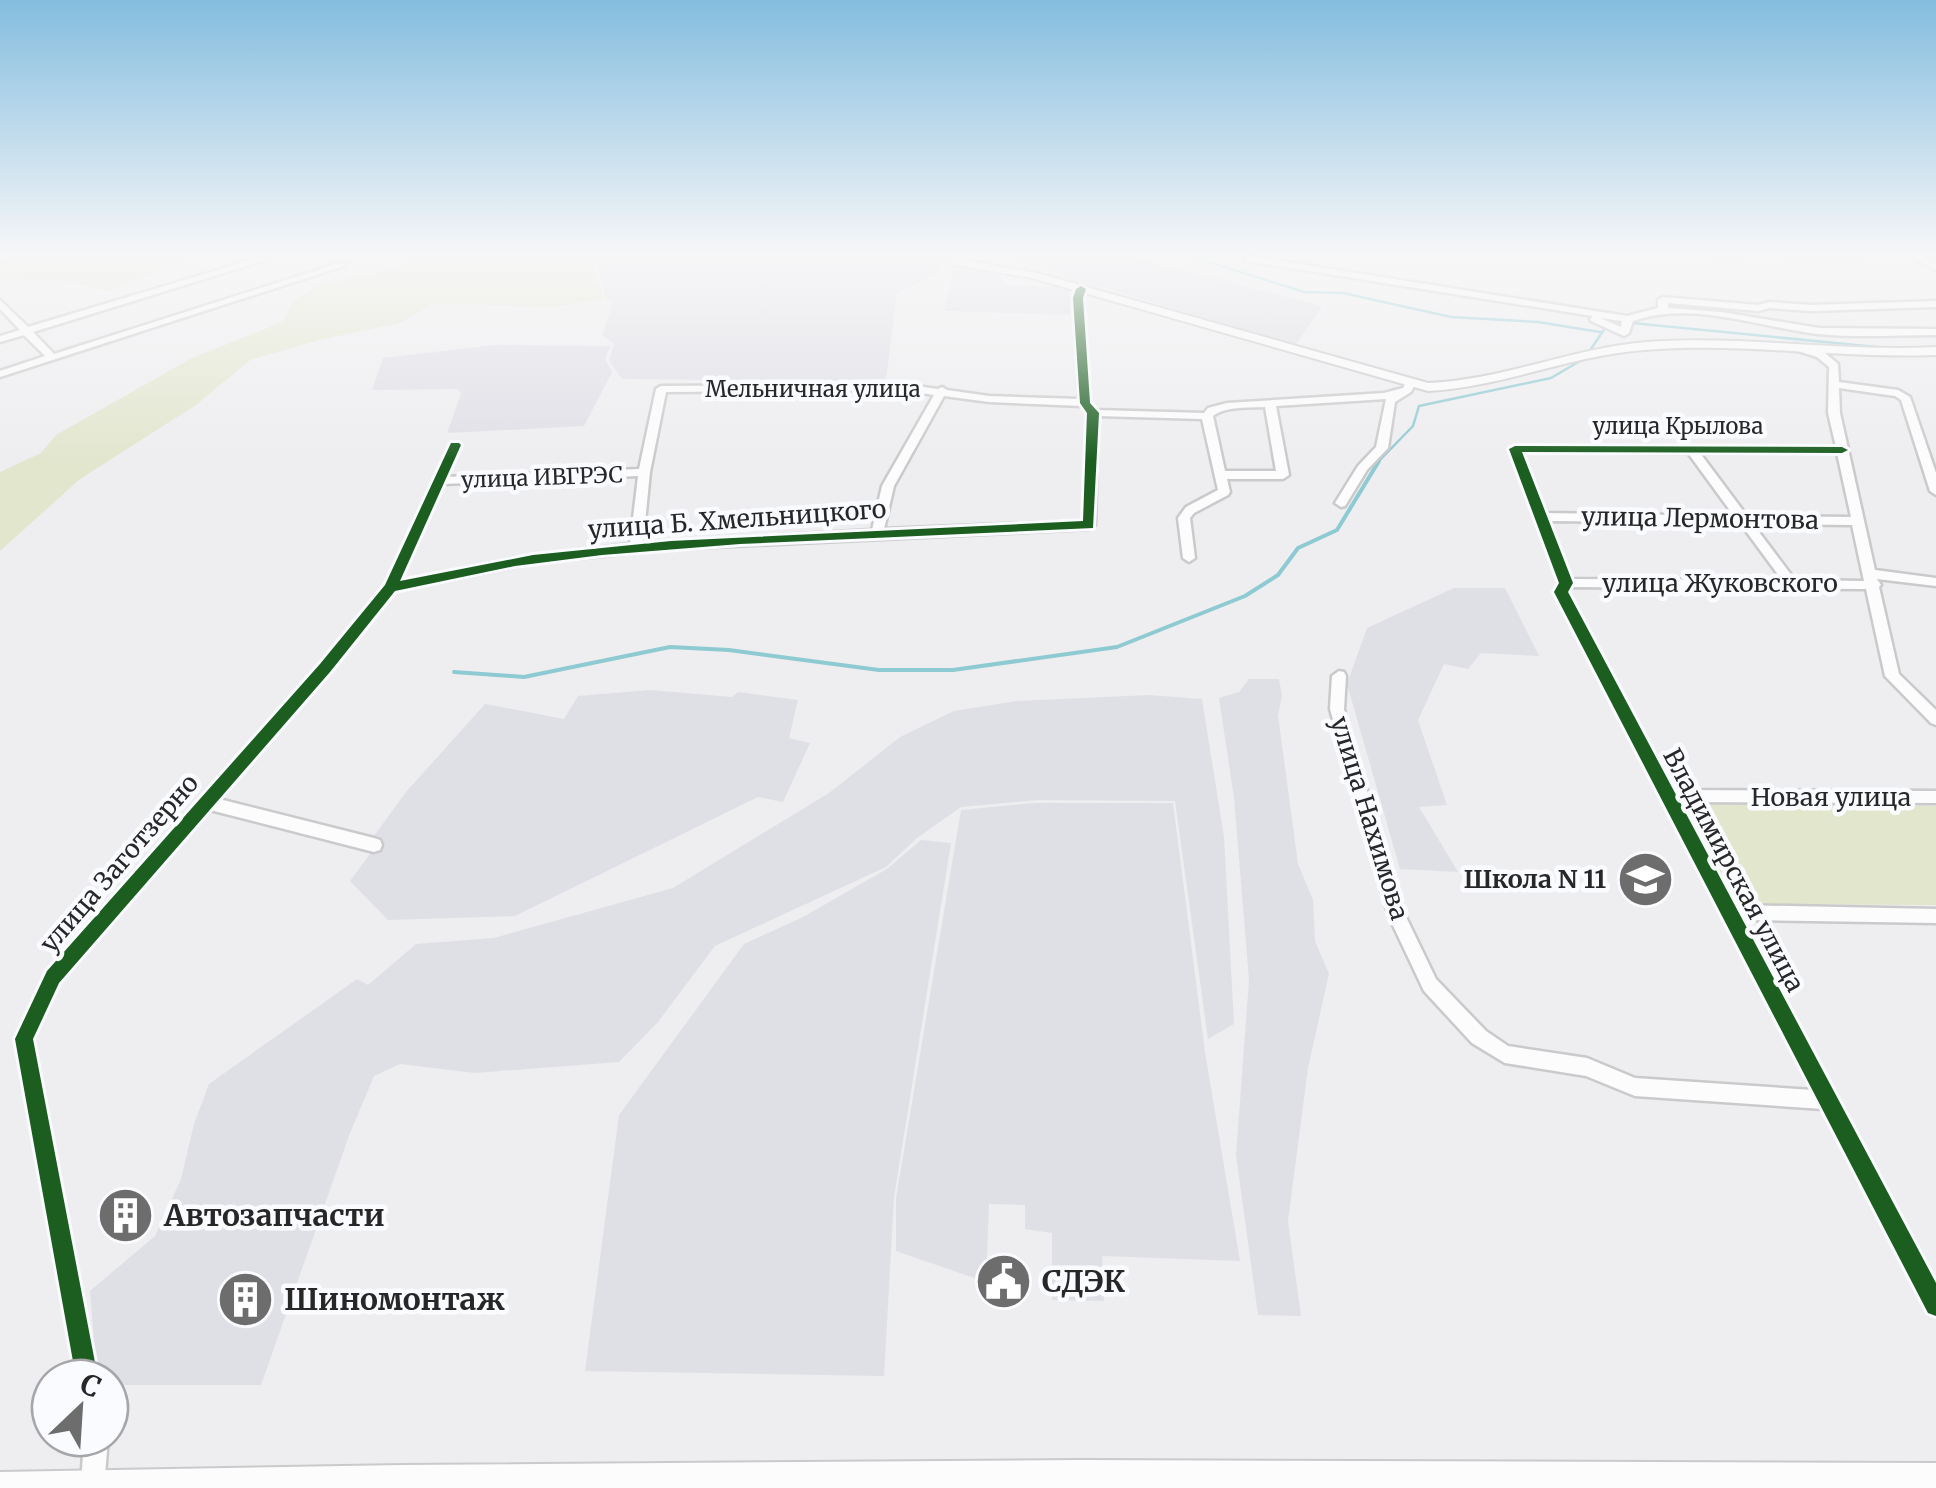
<svg xmlns="http://www.w3.org/2000/svg" width="1936" height="1488" font-family="Merriweather,serif">
<style>
.built{fill:#dfdfe6}
.green{fill:#e2e6cd}
.lines{fill:none;stroke-linecap:round;stroke-linejoin:round}
.stream-far1{stroke:#8ecad2;stroke-width:2.5}
.stream{stroke:#8ecad2;stroke-width:4}
.minor-casing{stroke:#cacacc;stroke-width:5}
.major-casing{stroke:#cacacc;stroke-width:4}
.minor{fill:#fcfcfd;fill-rule:evenodd}
.major{fill:#fcfcfd;fill-rule:evenodd}
.cycleway-casing{stroke:#fafbff;stroke-width:6}
.cycleway{fill:#1b5e20;fill-rule:evenodd}
.labels{text-anchor:middle;dominant-baseline:central;stroke-width:9;stroke-linejoin:round;paint-order:stroke}
.far-street-label{font-size:22px;fill:#272728;stroke:#fafbff}
.street-label{font-size:25px;fill:#272728;stroke:#fafbff}
.poi-label{font-size:25px;font-weight:bold;fill:#272728;stroke:#fafbff;text-anchor:end}
.near-poi-label{font-size:30px;font-weight:bold;fill:#272728;stroke:#fafbff;text-anchor:start}
</style>
<rect width="100%" height="100%" fill="#eeeef0"/>
<!-- built -->
<g class="built">
<polygon points="613,253 941,253 941,272 897,293 886,379 852,381 622,379 609,360 614,344 602,335 613,302 606,298 597,267"/>
<polygon points="1017,253 1119,253 1322,306 1295,346 1103,287 1071,285 1069,279 1048,269 1015,262"/>
<polygon points="1000,269 1003,285 1068,287 1073,315 944,311 953,270"/>
<polygon points="495,345 610,346 605,359 612,372 584,426 447,433 461,394 458,389 372,390 383,358"/>
<polygon points="1454,588 1505,588 1539,656 1481,653 1468,669 1444,664 1418,720 1447,805 1419,807 1458,872 1400,869 1347,684 1367,628"/>
<polygon points="1249,679 1279,679 1282,696 1278,715 1298,864 1313,900 1315,941 1329,974 1308,1068 1288,1221 1301,1316 1258,1315 1236,1155 1249,980 1234,798 1219,698 1239,692"/>
<polygon points="650,690 732,697 738,692 798,700 789,738 810,743 783,802 758,797 515,916 388,920 350,881 378,843 371,840 406,792 485,704 564,719 578,696"/>
<polygon points="1149,695 1202,699 1224,837 1234,1024 1208,1039 1175,801 1038,800 961,807 917,838 886,867 715,946 658,1022 619,1062 475,1073 400,1064 374,1076 350,1133 261,1385 110,1385 110,1378 97,1378 90,1291 155,1236 181,1179 194,1124 209,1084 357,979 368,985 416,944 494,938 673,888 829,793 900,737 954,711 1017,701"/>
<polygon points="1034,803 1173,803 1205,1052 1240,1261 1102,1256 1104,1301 1052,1300 1052,1233 1025,1229 1025,1205 989,1204 986,1282 896,1251 896,1198 961,810"/>
<polygon points="921,840 951,843 894,1197 884,1376 585,1371 619,1115 744,944 803,917 887,869"/>
</g>
<!-- green -->
<g class="green">
<polygon points="33,253 204,253 107,291 69,282 0,278 0,264"/>
<polygon points="400,253 609,253 594,267 604,299 556,307 434,303 400,323 323,339 250,360 196,405 80,479 0,551 0,472 41,453 56,435 190,359 282,322 294,302 319,285 392,269 408,259"/>
<polygon points="1624,253 1860,253 1864,262 1848,269 1771,260 1726,263"/>
<polygon points="1684,802 1936,806 1936,905 1736,904"/>
</g>
<g class="lines">
<!-- stream-far1 -->
<g class="stream-far1">
<polyline points="1180,253 1304,292 1343,293 1451,317 1538,322 1600,332"/>
<polyline points="1632,323 1886,348"/>
<polyline points="1925,354 1936,356"/>
<polyline points="1377,463 1413,426 1419,406 1551,378 1585,358 1607,325 1622,324"/>
</g>
<!-- stream -->
<polyline class="stream" points="454,672 524,677 670,647 729,650 879,670 953,670 1117,647 1245,596 1278,575 1298,548 1337,530 1379,461"/>
<defs>
<g id="minor">
<polygon points="1905,253 1917,253 1936,263 1936,270"/>
<path d="M1249,256l378,60 31,-8v-8l5,-3 95,8 11,-3 43,3 124,-4v6l-124,4 -43,-3 -11,3 -90,-8v5l53,4 98,16 117,1v6c-39,0 -79,3 -118,-1 -59,-7 -128,-34 -185,-13l-4,12 -5,3 -33,-15 -1,-2 3,-3 -347,-55v-4zM1600,318l22,3 -1,6z"/>
<polygon points="261,257 269,259 33,332 54,354 339,263 347,265 0,377 0,371 45,356 24,335 0,342 0,336 20,330 0,309 0,300 28,327"/>
<path d="M1081,286l5,3 -3,9 7,105 6,7 108,3 4,-5 19,-5 157,-10 19,-5 3,-6 9,2 -4,8 -16,10 -7,46 -21,22 -22,36 -4,1 -6,-4 23,-37 18,-19 10,-48 -110,7 13,69 -6,4h-56l3,13 -2,3 -34,18 -4,5 5,40 -6,4 -6,-4 -5,-40 8,-11 32,-17 -16,-71 -104,-3 -3,109 -6,4 -418,20 -138,14 -138,28 -65,81 -111,127 155,39 6,2 2,5 -2,5 -6,2 -164,-42 -151,173 -26,56 65,339h-22l-61,-339 32,-68 273,-307 65,-79 66,-142h8l2,2 -15,32 193,-8 17,-80 5,-3 241,-2 36,5 4,-2 5,3 42,6 90,3 -6,-101 3,-9zM902,390l32,5 -52,91 -10,44 -229,13 7,-71 16,-80zM944,396l45,6 93,4 5,7 -4,108 -199,8 10,-43zM1265,407l11,64h-51l-12,-55c13,-10 35,-8 52,-9zM638,476l-8,68 -115,14 -115,23 43,-97z"/>
<path d="M1796,344l29,9 13,11 1,18 59,8 12,7 26,76v22l-6,-4 -29,-91 -6,-4 -56,-8 1,25 35,157 61,8v8l-59,-7 4,6 -2,2 20,87 37,36v15l-5,-2 -46,-47 -19,-87 -296,-2 -2,5 105,198 263,1v12l-256,-1 54,103 202,4v14l-194,-3 194,363v33l-8,-3 -105,-204 -188,-13 -49,-20 -81,-13 -33,-20 -48,-52 -35,-74 -59,-208 2,-33 7,-5 5,1 2,4 -2,33 5,23 57,185 30,62 50,52 22,15 79,12 48,20 178,12 -259,-498 5,-9 -50,-134 6,-3 321,1 -8,-34 1,-46 -12,-10 -25,-8 -1,-2zM1522,452l166,1 46,63 -188,-3zM1700,453h137l14,64 -104,-1zM1549,521l191,2 42,57 -211,-1zM1753,524l99,1 12,56 -69,-1z"/>
<polygon points="84,1438 108,1438 104,1488 82,1488 81,1485"/>
</g>
<g id="major">
<polygon points="8,253 24,253 0,262 0,255"/>
<path d="M951,253h10l-1,4 3,3 74,13 391,110c75,-3 144,-35 218,-41 96,-7 193,10 290,5v8c-97,4 -194,-13 -291,-5 -74,5 -142,37 -217,41l-396,-113 -76,-13 -7,-7z"/>
<polygon points="1081,1460 1936,1463 1936,1488 0,1488 0,1472 402,1465"/>
</g>
</defs>
<!-- minor casing -->
<use href="#minor" class="minor-casing"/>
<!-- major casing -->
<use href="#major" class="major-casing"/>
<!-- minor -->
<use href="#minor" class="minor"/>
<!-- major -->
<use href="#major" class="major"/>
<defs>
<g id="cycleway">
<polygon points="1081,286 1086,289 1083,298 1090,403 1099,413 1093,528 740,544 602,555 515,566 395,591 330,672 59,983 33,1039 98,1378 76,1378 15,1039 47,971 320,664 385,585 451,443 459,443 461,445 400,581 533,555 671,541 1083,521 1087,413 1080,403 1073,298 1076,289"/>
<polygon points="1515,446 1842,447 1848,450 1842,453 1522,452 1573,583 1568,592 1936,1283 1936,1316 1928,1313 1554,592 1559,583 1509,449"/>
</g>
</defs>
<!-- cycleway casing -->
<use href="#cycleway" class="cycleway-casing"/>
<!-- cycleway -->
<use href="#cycleway" class="cycleway"/>
</g>
<!-- sky -->
<linearGradient id="sky" x2="0" y2="1"><stop stop-color="#84bddf"/><stop offset="0.55" stop-color="#f7f7f8"/><stop offset="1" stop-color="#f7f7f8" stop-opacity="0"/></linearGradient>
<rect width="1936" height="461" fill="url(#sky)"/>
<!-- icons -->
<defs>
<symbol id="school-disc" viewBox="-11 -11 22 22"><circle r="9.5" fill="#6d6d6e" stroke="#fafbff"/><path d="M0-5L7-2L0 1L-7-2ZM-4 1L0 2.5L4 1V4Q0 6-4 4Z" fill="#fff"/></symbol>
<symbol id="building-disc" viewBox="-11 -11 22 22"><circle r="9.5" fill="#6d6d6e" stroke="#fafbff"/><path d="M-4-6H4V6H1V3H-1V6H-4ZM-2.5-4.3h1.7v1.8h-1.7ZM.8-4.3h1.7v1.8H.8ZM-2.5-1h1.7V.8h-1.7ZM.8-1h1.7V.8H.8Z" fill="#fff"/></symbol>
<symbol id="civic-disc" viewBox="-11 -11 22 22"><circle r="9.5" fill="#6d6d6e" stroke="#fafbff"/><path d="M-.6-6.5H3V-4.5H.6V-3L4-1V1h2V6H-6V1h2V-1L-.6-3ZM-1.2 2.5V6h2.4V2.5Z" fill="#fff"/></symbol>
</defs>
<g fill-rule="evenodd">
<use href="#school-disc" x="1614" y="848" width="63" height="63"/>
<use href="#building-disc" x="94" y="1184" width="63" height="63"/>
<use href="#civic-disc" x="972" y="1250" width="63" height="63"/>
<use href="#building-disc" x="214" y="1268" width="63" height="63"/>
</g>
<g class="labels">
<!-- far-street labels -->
<g class="far-street-label">
<text x="813" y="389">Мельничная улица</text>
<text x="1678" y="426">улица Крылова</text>
<text transform="translate(542 477) rotate(-2)">улица ИВГРЭС</text>
</g>
<!-- street labels -->
<g class="street-label">
<text transform="translate(1700 518) rotate(1)">улица Лермонтова</text>
<text transform="translate(737 519) rotate(-4)">улица Б. Хмельницкого</text>
<text x="1720" y="583">улица Жуковского</text>
<text x="1831" y="797">Новая улица</text>
<text transform="translate(1370 818) rotate(73)">улица Нахимова</text>
<text transform="translate(119 863) rotate(-49)">улица Заготзерно</text>
<text transform="translate(1734 870) rotate(62)">Владимирская улица</text>
</g>
<!-- poi labels -->
<g class="poi-label">
<text x="1606" y="879">Школа N 11</text>
</g>
<!-- near-poi labels -->
<g class="near-poi-label">
<text x="164" y="1215">Автозапчасти</text>
<text x="1042" y="1281">СДЭК</text>
<text x="284" y="1299">Шиномонтаж</text>
</g>
</g>
<!-- north arrow -->
<g transform="translate(80 1408) rotate(25)"><circle r="48" fill="#fafbff" stroke="#a6a6a9" stroke-width="2.5"/>
<path d="M0-8L18 38L0 25L-18 38Z" fill="#6d6d6e"/>
<text y="-15" font-size="28" font-weight="bold" text-anchor="middle" fill="#272728">С</text>
</g>
</svg>
